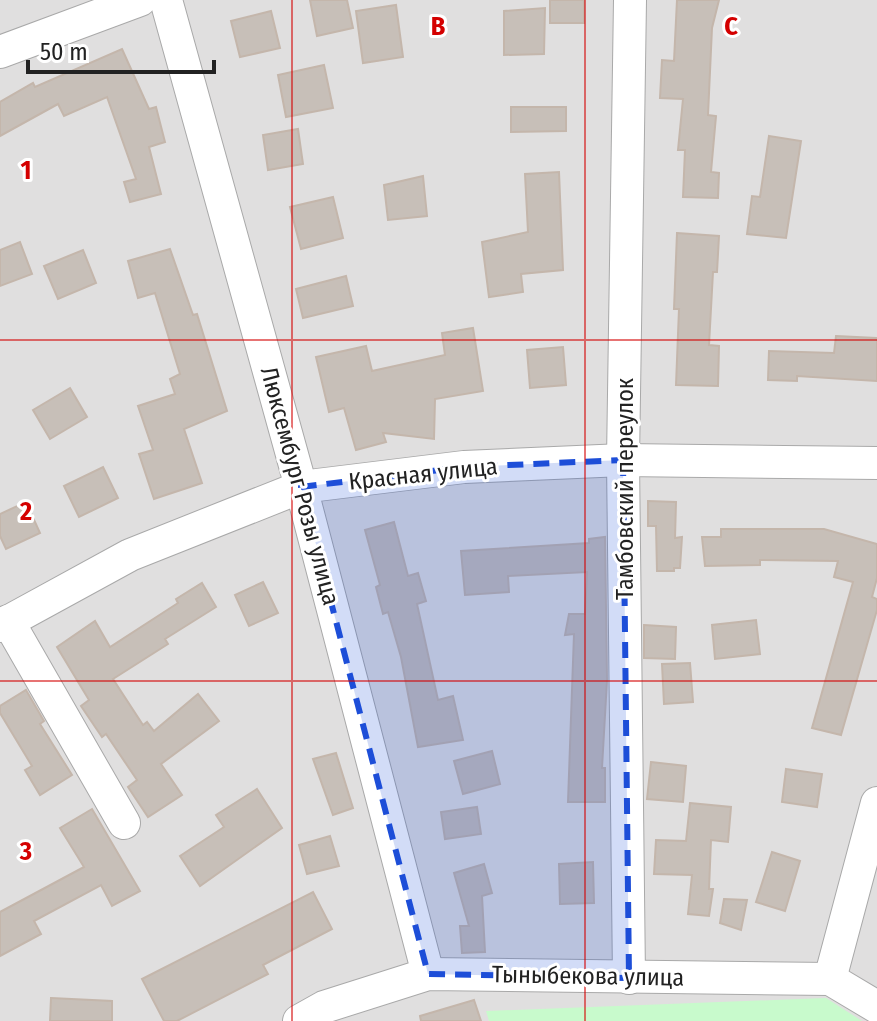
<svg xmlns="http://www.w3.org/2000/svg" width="877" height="1021" font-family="'Fira Sans Condensed',sans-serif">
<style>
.residential{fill:#e0dfdf}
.park{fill:#c8facc}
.building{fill:#c7bfb8;stroke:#c4b6ab;stroke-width:2}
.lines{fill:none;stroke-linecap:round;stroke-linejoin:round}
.minor-casing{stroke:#a9a9a9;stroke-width:34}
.minor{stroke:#fff;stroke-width:32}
.marked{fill:#1d4ed8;fill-opacity:0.2;stroke:#1d4ed8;stroke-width:6;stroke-dasharray:16 10;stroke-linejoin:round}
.grid{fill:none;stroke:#d40000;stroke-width:2;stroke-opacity:0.55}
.labels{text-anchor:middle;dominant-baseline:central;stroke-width:6;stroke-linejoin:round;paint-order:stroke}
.street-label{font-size:24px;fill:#222;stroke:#fff}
.grid-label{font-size:26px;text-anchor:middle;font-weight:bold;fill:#d40000;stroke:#fff;stroke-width:6;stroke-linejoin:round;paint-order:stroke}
</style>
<rect width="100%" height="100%" fill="#f2efe9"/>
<!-- residential -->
<rect class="residential" x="0" y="0" width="877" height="1021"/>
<!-- park -->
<polygon class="park" points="826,998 862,1021 489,1021 486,1011"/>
<!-- building -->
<g class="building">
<polygon points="310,0 347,0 353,28 317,36"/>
<rect x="550" y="0" width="34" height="23"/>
<polygon points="677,0 719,0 712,28 708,115 716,116 711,172 719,173 718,198 683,197 685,150 678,150 683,99 660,98 662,60 674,61"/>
<polygon points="396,5 403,57 363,63 356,11"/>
<polygon points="545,8 544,54 504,55 504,11"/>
<polygon points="271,11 280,48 240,57 231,21"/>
<polygon points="122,49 149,109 156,107 165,142 149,147 161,194 130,202 124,182 136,179 107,97 64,116 58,104 0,136 0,102 33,83 35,87"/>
<polygon points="324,65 333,108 286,117 278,75"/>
<polygon points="511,107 566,107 566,131 511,132"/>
<polygon points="298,129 303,164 268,170 263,135"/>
<polygon points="769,136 801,141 786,238 747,234 752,196 760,197"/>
<polygon points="559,172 563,270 521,274 523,292 489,297 482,242 528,232 525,174"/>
<polygon points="423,176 427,216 388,220 384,185"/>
<polygon points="333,197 343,238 301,249 290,207"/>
<polygon points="677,233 719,236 717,272 713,272 709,345 719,346 718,386 676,385 679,309 674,309"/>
<polygon points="20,242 32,274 0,286 0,250"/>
<polygon points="170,249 193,315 197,314 227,411 184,429 202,483 154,499 139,454 153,450 138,406 175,394 170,379 180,374 155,293 138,298 128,261"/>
<polygon points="83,250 96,283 58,299 44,266"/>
<polygon points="346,276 353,306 303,318 296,289"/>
<polygon points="473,328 483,391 435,399 434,439 383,433 386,442 356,450 344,408 329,412 316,357 366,346 372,371 445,355 442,333"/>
<polygon points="836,336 877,338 877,381 797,376 797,381 768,380 769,351 834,353"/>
<polygon points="563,347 566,385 530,388 527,350"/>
<polygon points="70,388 87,417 50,439 33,410"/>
<polygon points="103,467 118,498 79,517 64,486"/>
<polygon points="648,501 676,502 675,538 682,537 680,568 674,568 674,571 657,571 656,526 648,526"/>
<polygon points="26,502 40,533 6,549 0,536 0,514"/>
<polygon points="394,522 408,576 418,573 426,601 417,604 438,700 453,696 463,740 418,747 401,657 388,612 383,614 376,587 380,585 365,530"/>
<polygon points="721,529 824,529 877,544 877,578 872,597 877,599 877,610 841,735 812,728 853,582 834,577 838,561 760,560 760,565 705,566 702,537 721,537"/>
<polygon points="605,537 607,680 602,768 605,768 605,802 568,802 574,634 565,635 569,614 585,614 587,572 508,576 509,592 465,595 461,551 589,543 589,539"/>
<polygon points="263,582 278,613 249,626 235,595"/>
<polygon points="202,583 216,607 165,639 168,644 113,679 143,725 147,722 154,731 198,694 219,721 161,764 182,795 148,817 128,787 137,780 106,734 102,737 81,706 89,700 57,647 95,621 110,647 178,603 176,599"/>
<polygon points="756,620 760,654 715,659 712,625"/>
<polygon points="644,625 676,627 675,659 644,658"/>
<polygon points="690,663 693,702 664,704 662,664"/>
<polygon points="26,690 44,721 40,724 72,775 40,795 25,770 32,766 0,713 0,706"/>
<polygon points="492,751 500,784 463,794 454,761"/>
<polygon points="336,753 353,808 333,815 313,759"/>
<polygon points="651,762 686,766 683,802 647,799"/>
<polygon points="786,769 822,774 817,807 782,802"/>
<polygon points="257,789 282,828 200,886 180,856 224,827 216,815"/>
<polygon points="690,803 731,807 728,842 711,840 709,889 713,889 709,916 688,914 692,875 654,874 656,840 686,841"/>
<polygon points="477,807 481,834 445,839 441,812"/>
<polygon points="92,809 140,891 112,906 101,885 34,921 41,934 0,956 0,912 84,867 60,828"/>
<polygon points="330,836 339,866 307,874 299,845"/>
<polygon points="772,852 800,861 785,911 756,902"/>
<polygon points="593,862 594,903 560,904 559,864"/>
<polygon points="484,864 492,893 482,896 485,952 462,953 460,926 469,926 454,873"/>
<polygon points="313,892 332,929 263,965 268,974 177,1021 164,1021 142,979"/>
<polygon points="724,899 747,900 741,930 720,923"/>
<polygon points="51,998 112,1001 112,1021 50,1021"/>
<polygon points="474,1000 481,1021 421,1021 420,1016"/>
</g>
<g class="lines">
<defs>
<g id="minor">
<polyline points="166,0 301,487 428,974"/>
<polyline points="0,52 140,0"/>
<polyline points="8,621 124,823"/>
<polyline points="0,626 130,555 301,487 464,467 623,460 877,463"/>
<polyline points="629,978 623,460 630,0"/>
<polyline points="830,979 877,803"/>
<polyline points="299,1021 324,1007 428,974 830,979 877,1007"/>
</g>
</defs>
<!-- minor casing -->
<use href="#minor" class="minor-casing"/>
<!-- minor -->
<use href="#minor" class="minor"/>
</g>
<!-- marked area -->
<path class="marked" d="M623,460l6,518 -201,-4 -127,-487 163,-20z"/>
<!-- grid -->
<path class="grid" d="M292,0v1021M585,0v1021M0,340h877M0,681h877"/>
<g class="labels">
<!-- street labels -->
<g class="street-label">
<text transform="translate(423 474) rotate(-6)">Красная улица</text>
<text transform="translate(300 486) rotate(75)">Люксембург Розы улица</text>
<text transform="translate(625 489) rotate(-90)">Тамбовский переулок</text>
<text transform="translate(588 976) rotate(1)">Тыныбекова улица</text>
</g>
</g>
<g class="grid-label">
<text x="438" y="35">B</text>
<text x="731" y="35">C</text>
<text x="26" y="179">1</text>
<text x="26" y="520">2</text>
<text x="26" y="860">3</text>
</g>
<!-- scale -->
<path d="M28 60v12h186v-12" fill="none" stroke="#222222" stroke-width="4"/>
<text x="40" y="60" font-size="24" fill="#222222" stroke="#ffffff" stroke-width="6" paint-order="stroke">50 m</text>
</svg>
